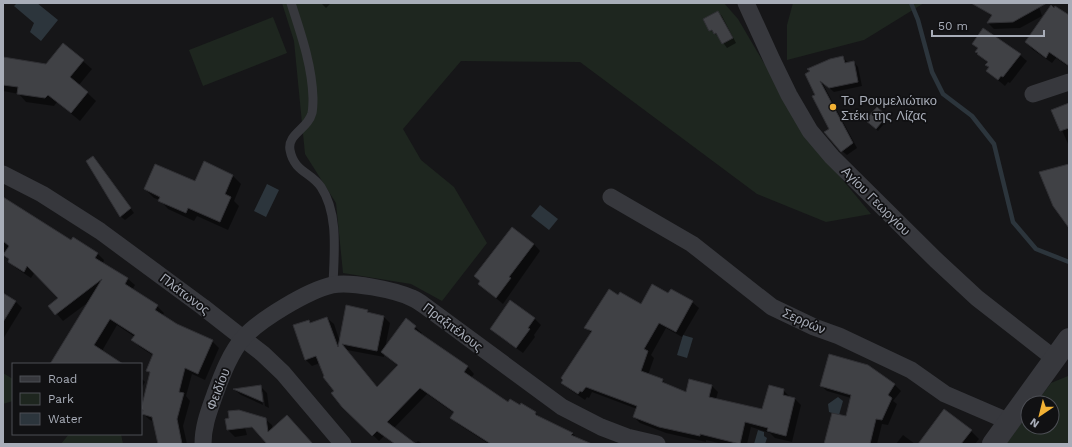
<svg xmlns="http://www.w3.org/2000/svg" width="1072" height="447" font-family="'Work Sans',sans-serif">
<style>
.green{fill:#1e261f}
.water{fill:#2c353c}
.shadow{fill:#0007;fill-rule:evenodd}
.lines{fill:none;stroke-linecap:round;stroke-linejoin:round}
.stream{stroke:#2c353c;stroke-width:4.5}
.building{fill:#404145;stroke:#303034}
.service{stroke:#37383d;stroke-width:9}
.minor{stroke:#37383d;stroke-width:17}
.tertiary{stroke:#37383d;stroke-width:22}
.poi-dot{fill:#f2b134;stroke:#111113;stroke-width:1.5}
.labels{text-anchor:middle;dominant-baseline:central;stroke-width:3.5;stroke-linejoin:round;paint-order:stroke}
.poi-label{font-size:13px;fill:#a8adb8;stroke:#111113;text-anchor:start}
.street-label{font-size:13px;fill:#a8adb8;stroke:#111113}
</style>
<rect width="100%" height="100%" fill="#161618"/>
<!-- green -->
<g class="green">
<polygon points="282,3 724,3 738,19 808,138 871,214 826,222 757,194 580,62 461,61 403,129 421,160 454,187 487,243 442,301 411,284 343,273 336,203 305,154 294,41"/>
<polygon points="793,3 924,3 864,40 787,60 787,25"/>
<polygon points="273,17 287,53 203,86 189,50"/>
<polygon points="3,373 13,379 13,401 3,404"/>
<polygon points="1068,376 1069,376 1069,444 1006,444 1028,414 1028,427 1052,427 1052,403 1036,403 1051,383"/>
<polygon points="69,434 121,434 123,444 61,444"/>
</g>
<!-- water -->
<g class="water">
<polygon points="17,3 37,3 58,20 41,41 30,32 34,23 14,6"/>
<polygon points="267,184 279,190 266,217 254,211"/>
<polygon points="540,205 558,219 549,230 531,216"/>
<polygon points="683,335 693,338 687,358 677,355"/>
<polygon points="838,397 843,401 839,415 829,412 828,404"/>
<polygon points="758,430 764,432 764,436 767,438 765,444 754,444"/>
</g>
<!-- shadow -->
<g class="shadow">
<polygon points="321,3 331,3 326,8"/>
<polygon points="985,3 1038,3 1042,16 1020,28 994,29 988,23 992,17 986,10"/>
<polygon points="718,12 722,16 736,43 727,48 719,37 710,30"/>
<polygon points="1069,18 1069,67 1056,58 1052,63 1032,49 1026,42"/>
<polygon points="63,44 92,69 79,85 96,101 80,121 57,102 54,106 26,102 19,94 3,91 3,58 46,65"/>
<polygon points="978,54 1020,55 1027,61 1010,83 1008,82 1005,86 987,71 989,68 987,65 988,63"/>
<polygon points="843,57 848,63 854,62 858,67 862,86 834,92 822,82 857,148 847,155 842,151 830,129 816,95 806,74"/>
<polygon points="1069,104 1069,146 1053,110"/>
<polygon points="877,109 888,119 878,131 867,120"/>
<polygon points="97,162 134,213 125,220 120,216"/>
<polygon points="233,176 241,184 234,201 239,206 228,230 197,216 194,221 168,209 160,200 154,198 145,189"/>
<polygon points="3,198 71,241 97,253 104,260 103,263 128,279 135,285 132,290 157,306 164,313 162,316 176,325 212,341 219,348 205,380 192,374 186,396 190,401 183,426 187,444 159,444 154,422 150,420 143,414 157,358 140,347 133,340 135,337 117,325 102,351 121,364 51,364 90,301 63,321 50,306 60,299 35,272 31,278 16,268 9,261 9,260 3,256"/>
<polygon points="534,244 540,251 503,304 479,284"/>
<polygon points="3,294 16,302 22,308 3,339"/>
<polygon points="668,295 692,302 699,308 682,337 666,328 651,355 654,358 648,375 662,380 668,386 687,393 712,386 718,392 716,399 763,411 783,390 790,397 795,399 801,405 792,442 775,438 770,433 751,427 747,444 722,444 706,440 706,442 666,433 640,423 634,417 637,409 592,392 589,398 587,397 585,400 569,389 563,383 592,334 586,327 618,297 641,305"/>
<polygon points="511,301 535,319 541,325 534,335 535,337 523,353 498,335 492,329"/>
<path d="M367,311l4,3 13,3 6,6 -5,25 30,-21 7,6 -1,1 47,33 6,7 -3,4 38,25 26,10 7,6 30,14 6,6 11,5h-100l-31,-20 -7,-7 3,-4 -27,-19 -33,34 21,16h-21l-10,-8 -5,5 -29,-28 -24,-37 -6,-13 -8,3 -6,-6 3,-39 2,2 16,-5 7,6 6,18zM347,350l37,7v-3l14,12 -20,22z"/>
<polygon points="867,366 895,385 901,391 893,401 897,404 888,425 882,424 877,444 825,444 846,418 851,398 827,391 821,386"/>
<polygon points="141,378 145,382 141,389"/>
<polygon points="260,386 267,393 269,408 265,406 263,392 261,392 263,405 241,395 235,390"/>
<polygon points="265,419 272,425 273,429 312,444 269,444"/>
<polygon points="226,420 244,424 247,435 235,437 228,430"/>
<polygon points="971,431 979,439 975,444 919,444"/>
<polygon points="903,435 915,444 896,444"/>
<polygon points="418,441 423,444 415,444"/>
</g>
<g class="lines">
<!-- stream -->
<polyline class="stream" points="911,3 918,20 932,72 943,94 972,116 994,144 1013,222 1036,249 1069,262"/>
</g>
<!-- building -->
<g class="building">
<polygon points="971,3 1047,3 1013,22 987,23 992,15"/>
<polygon points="1051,5 1054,8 1055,6 1069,15 1069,66 1049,52 1046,58 1025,42"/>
<polygon points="718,11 733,38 722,44 716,33 714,34 712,30 709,31 703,19"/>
<polygon points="983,28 1021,54 1003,77 1001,76 998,80 986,71 989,67 985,65 988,62 977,54 978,53 975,52 978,48 972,44"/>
<polygon points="63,43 84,60 70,77 88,92 71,113 48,95 45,98 17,94 18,87 3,85 3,57 46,64"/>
<polygon points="843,56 845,63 854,61 858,82 829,88 820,81 853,143 841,152 824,132 829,129 812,96 815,95 805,74 810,71 807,69 830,59"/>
<polygon points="1069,103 1069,128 1060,131 1051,110"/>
<polygon points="877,107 887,116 876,129 865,120"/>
<polygon points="93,156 131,208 120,217 86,161"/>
<polygon points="204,161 233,175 225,194 231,197 220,222 188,208 186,213 158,201 160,197 144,189 155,164 195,181"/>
<polygon points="1069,164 1069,228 1053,206 1039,172"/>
<polygon points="3,197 71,240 73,237 98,253 95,258 128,278 125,284 158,305 155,310 177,324 213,340 198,374 185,368 179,392 184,393 177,419 182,444 158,444 152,417 142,414 143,410 141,409 150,372 146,371 153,354 131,340 135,335 110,319 94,345 123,364 50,364 102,279 55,315 48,306 58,298 27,266 24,272 8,262 9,259 3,255 9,246 3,241"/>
<polygon points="512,227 534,244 509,277 511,278 496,298 478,284 480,281 474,276"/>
<polygon points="652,284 668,293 671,289 693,301 676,332 659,323 644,349 648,351 641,371 663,379 662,382 686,392 689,379 712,385 709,397 762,409 769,385 784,389 783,395 795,398 786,436 767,431 768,428 745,422 740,444 700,434 700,436 659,427 633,417 637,406 586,387 582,392 580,391 578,394 561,383 563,380 561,378 592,331 584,328 609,289 618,295 620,292 641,304"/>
<polygon points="3,293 16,301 3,322"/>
<polygon points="510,300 535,318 528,328 530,329 516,348 490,329"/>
<polygon points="346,305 368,310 367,312 384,316 377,351 342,344 377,387 398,365 381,352 406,318 416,326 414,329 468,366 464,372 508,402 510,399 520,405 521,403 536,412 535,414 536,415 573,433 571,435 592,444 491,444 450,418 454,412 420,388 387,422 416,444 395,444 377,431 372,436 342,407 331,393 334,391 323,377 324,376 316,356 305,360 293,325 309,320 310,323 327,317 338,347"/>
<polygon points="829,354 868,365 895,384 888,395 892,398 882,420 876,419 870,444 824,444 832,413 846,416 851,395 820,386"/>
<polygon points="261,385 263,402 233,389"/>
<polygon points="944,409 972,430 961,444 918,444"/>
<polygon points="239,410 266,418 268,432 287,415 313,444 267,444 252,427 227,430 225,419 229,418 228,411"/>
</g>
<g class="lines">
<!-- service -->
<path class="service" d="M291,3c10,31 21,62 22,95 0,4 0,10 -1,15 -4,16 -25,21 -22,37 4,22 21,22 31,37 18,27 13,67 12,98"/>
<!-- minor -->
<g class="minor">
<polyline points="746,3 772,60 789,95 810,131 832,157 936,260 977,298 1055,359"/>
<polyline points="1033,94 1069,82"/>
<polyline points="3,174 42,194 100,231 203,307 263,354 283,373 343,444"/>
<polyline points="611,197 692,244 772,307 814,327 839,336 911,370 945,394 1010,422"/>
<path d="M203,444c0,-18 6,-33 12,-50 7,-19 15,-41 29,-57 17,-18 63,-46 88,-52 18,-4 63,5 80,13 5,2 9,5 13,8l137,101 39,20 26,10 30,7"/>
</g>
<!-- tertiary -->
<polyline class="tertiary" points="993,444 1069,339"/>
</g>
<!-- markers -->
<circle class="poi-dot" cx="833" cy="107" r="4"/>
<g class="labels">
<!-- poi labels -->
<g class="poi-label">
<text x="841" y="100">Το Ρουμελιώτικο<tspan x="841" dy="15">Στέκι της Λίζας</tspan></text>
</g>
<!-- street labels -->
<g class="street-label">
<text transform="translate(876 201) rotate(45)">Αγίου Γεωργίου</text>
<text transform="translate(185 294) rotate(37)">Πλάτωνος</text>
<text transform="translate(804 321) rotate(24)">Σερρών</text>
<text transform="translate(453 327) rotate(37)">Πραξιτέλους</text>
<text transform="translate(218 389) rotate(-69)">Φειδίου</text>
</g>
</g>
<!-- border -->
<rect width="1072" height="447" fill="none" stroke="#a8adb8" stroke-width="8"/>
<!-- legend -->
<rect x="12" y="363" width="130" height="72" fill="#111113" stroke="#4d4f55"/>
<rect x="20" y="376" width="20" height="6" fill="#37383d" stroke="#4d4f55"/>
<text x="48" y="383" font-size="12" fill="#a8adb8">Road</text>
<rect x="20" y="393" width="20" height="12" fill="#1e261f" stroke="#4d4f55"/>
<text x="48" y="403" font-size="12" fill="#a8adb8">Park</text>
<rect x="20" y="413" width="20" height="12" fill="#2c353c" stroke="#4d4f55"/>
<text x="48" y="423" font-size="12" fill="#a8adb8">Water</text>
<!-- north arrow -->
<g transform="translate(1040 415) rotate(215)"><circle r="19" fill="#111113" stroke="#4d4f55"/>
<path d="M0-3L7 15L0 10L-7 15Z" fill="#f2b134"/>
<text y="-6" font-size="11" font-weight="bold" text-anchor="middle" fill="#a8adb8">N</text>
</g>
<!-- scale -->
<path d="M932 30v6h112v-6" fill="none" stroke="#a8adb8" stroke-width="2"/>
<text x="938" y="30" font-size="12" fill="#a8adb8" stroke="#111113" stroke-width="3" paint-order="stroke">50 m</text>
</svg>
